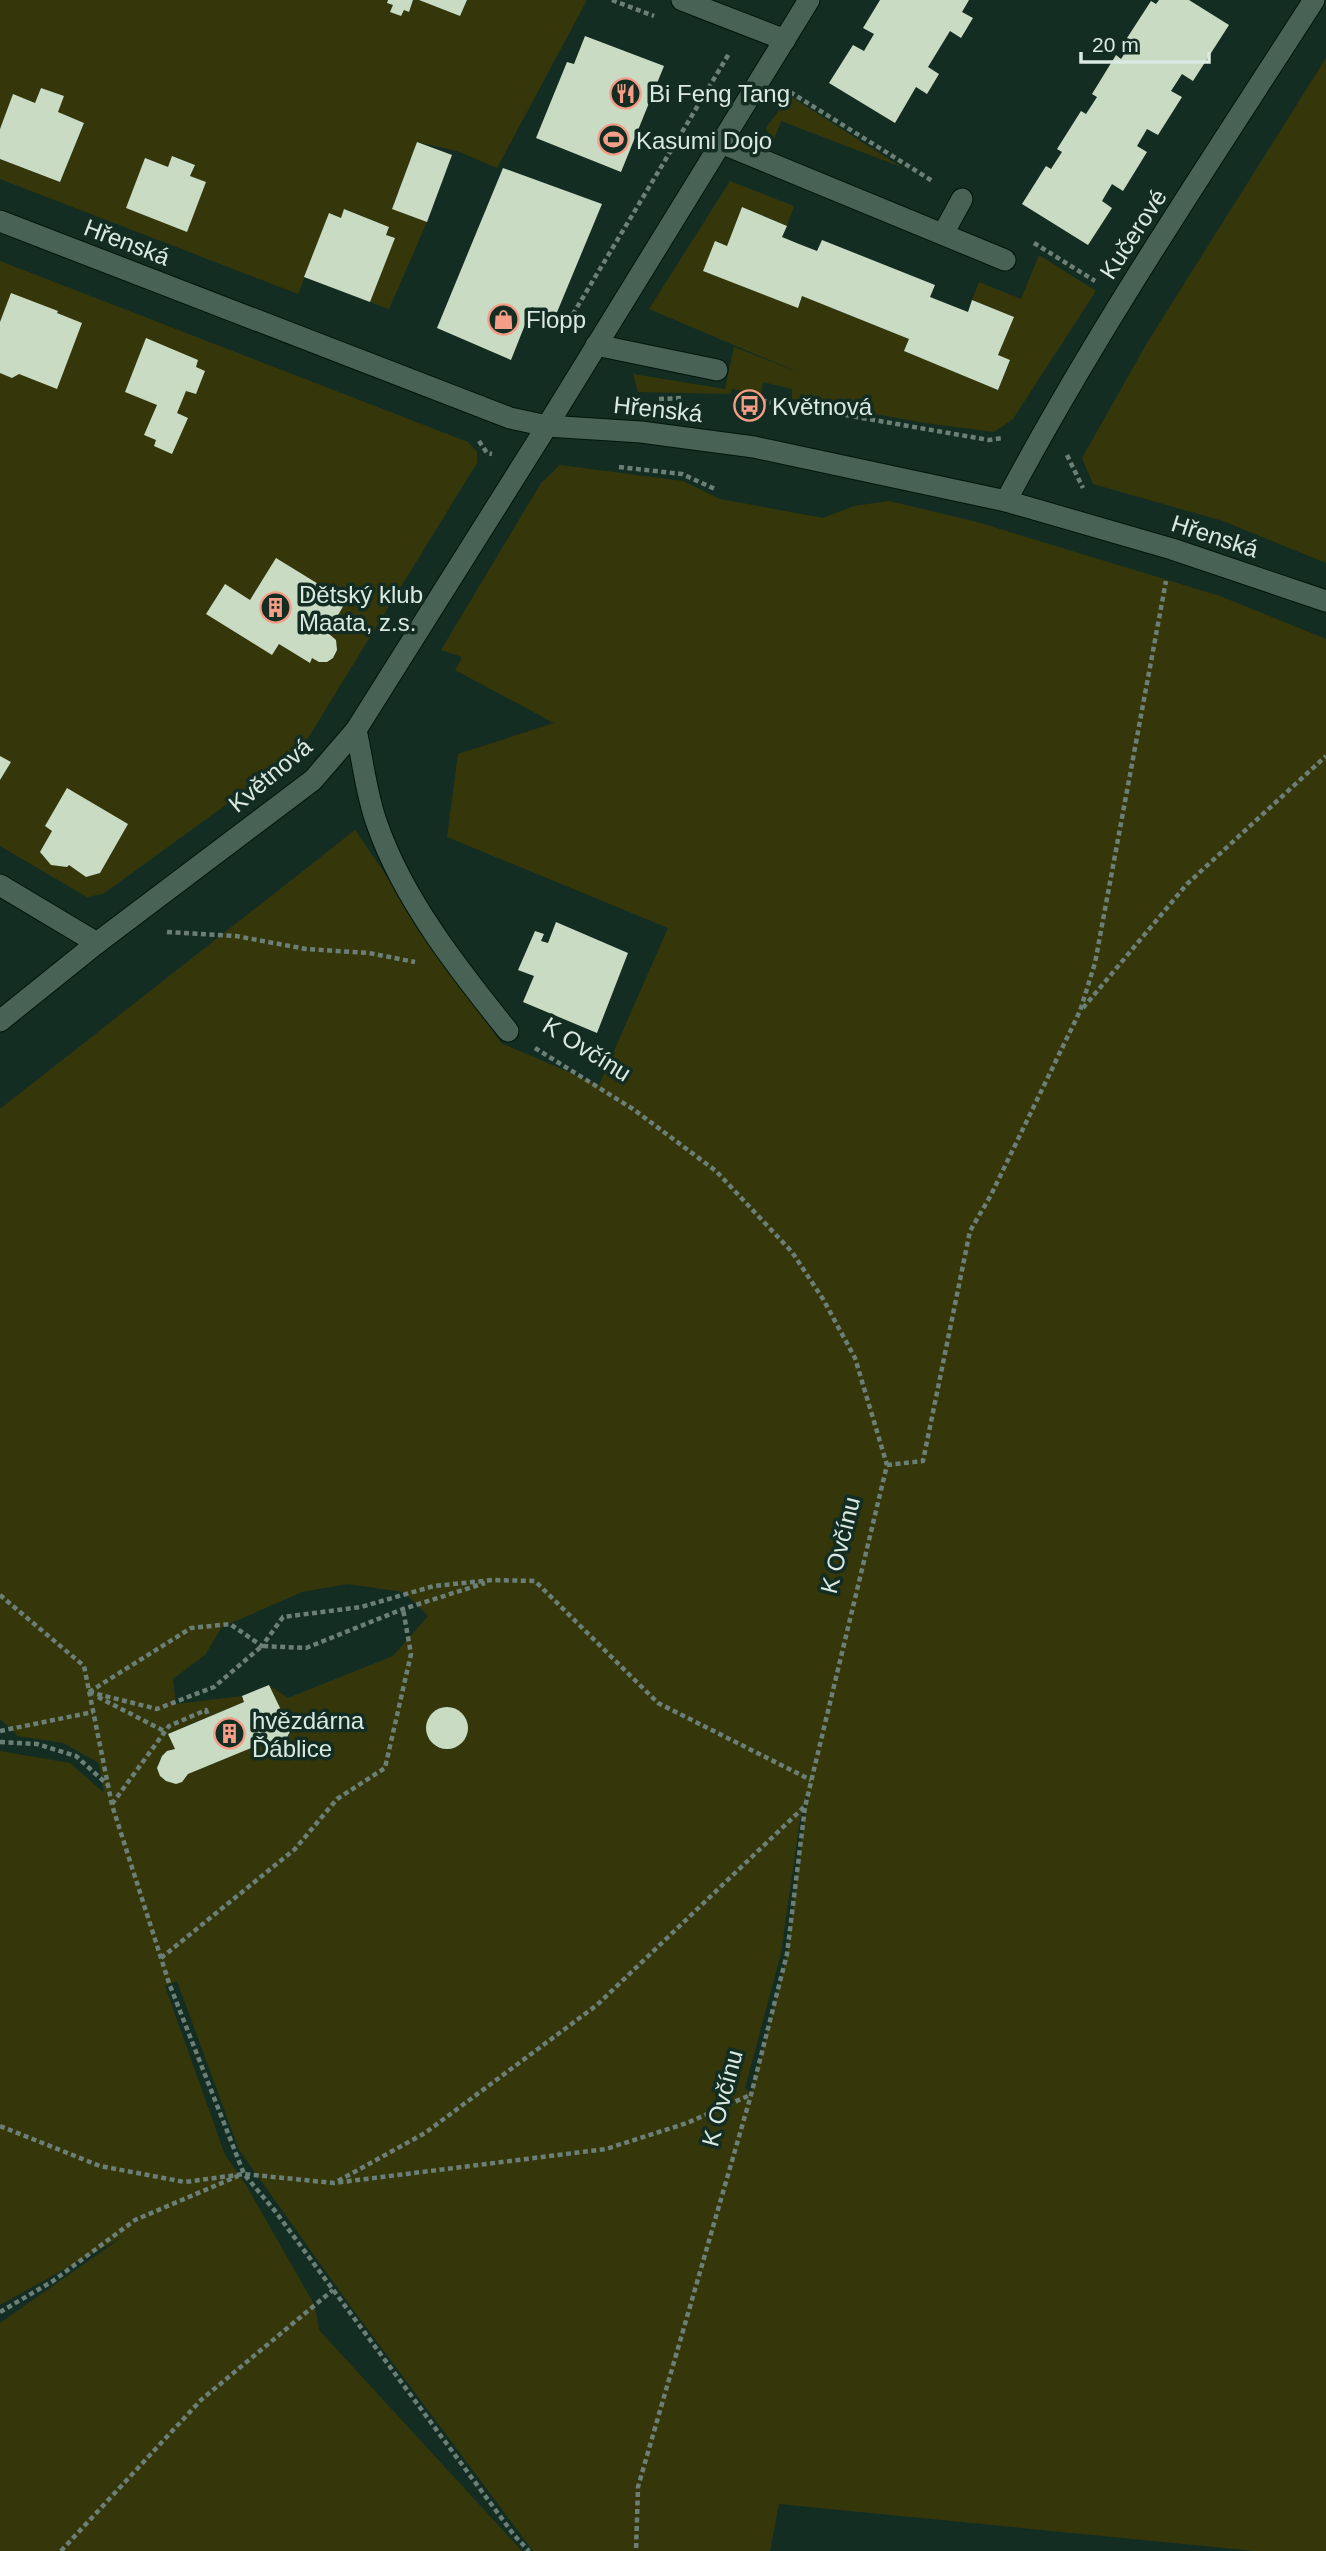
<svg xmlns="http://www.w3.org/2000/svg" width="1326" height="2551" font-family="Helvetica,sans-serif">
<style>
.green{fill:#35370b;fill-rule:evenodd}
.building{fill:#c9dbc3}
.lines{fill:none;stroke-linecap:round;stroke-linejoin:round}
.minor-casing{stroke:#00150b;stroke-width:23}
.path{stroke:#6b7f76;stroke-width:4.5;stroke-dasharray:5 3.5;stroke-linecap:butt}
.minor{stroke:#486255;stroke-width:21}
.labels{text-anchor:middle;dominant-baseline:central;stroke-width:7;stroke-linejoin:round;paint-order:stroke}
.poi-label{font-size:24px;fill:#dae9e2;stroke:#142d22;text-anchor:start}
.street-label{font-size:24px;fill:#dae9e2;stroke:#142d22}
</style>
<rect width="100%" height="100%" fill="#142d22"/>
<!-- green -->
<g class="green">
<path d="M0,0h388l5,5 -2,7 10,4 3,-6 5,2 4,-12h6l41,16 7,-16h120l-90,168 -40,-17 -40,-9 -25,66 35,14 -38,87 -19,-7 24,-64 -8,-3 3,-8 -44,-18 -4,9 -12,-5 -31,81 -298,-115v-20l60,23 24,-59 -26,-11 6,-16 -23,-8 -6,15 -22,-8 -13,34zM173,156l21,8 -4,12 16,6 -20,50 -18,-65z"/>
<polygon points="1326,58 1326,563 1223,521 1093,484 1082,458 1147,343"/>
<polygon points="790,96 901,167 781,121 773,142 766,129 768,125"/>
<polygon points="730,181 794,206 787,226 742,207 727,246 703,271 798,307 802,296 909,339 905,351 998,390 1010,361 998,355 1014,317 972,300 979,282 1021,299 1039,255 1096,291 1013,419 994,432 925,423 792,399 792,389 763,382 761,394 732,389 730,394 638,392 633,374 725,389 734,347 805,375 649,309"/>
<polygon points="0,261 468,442 477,452 477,463 300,751 103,894 87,897 0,846"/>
<path d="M560,465l123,16 37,18 103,19 31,-12 35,-5 88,21 243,74 106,43v1912h-71l-476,-47 -9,47h-237l-184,-247 -110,-154 -62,-169 -12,5 60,169 21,30 69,121 4,24 203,221h-522v-228l124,-87 -124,69v-554l70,12 34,30 -5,-30 -36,-20 -45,-7 -18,-17v-610l355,-279 146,213 98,42 69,-157 -221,-91 11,-83 96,-31 -99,-53 7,-13 -21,-7 100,-167zM347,1584l57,8 24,24 -35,40 -105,42 -19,-13c4,7 7,19 12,25 11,12 17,21 0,32l-13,-1 -80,33c-6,12 -16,11 -26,4 -9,-12 -1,-27 13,-29l-6,-16 75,-31 -2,-6 -66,8 -3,-25 32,-24 17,-28 80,-35zM808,1790l-21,164 -36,140 -6,-6 36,-135 19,-134z"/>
</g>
<!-- building -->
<g class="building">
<polygon points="388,0 413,0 409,12 404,10 401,16 390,12 393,5 387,3"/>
<polygon points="419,0 467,0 460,16"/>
<polygon points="880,0 969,0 962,12 973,18 961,38 950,31 928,67 939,74 927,94 916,87 895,123 829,83 853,45 864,51 874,34 863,28"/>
<polygon points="1159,0 1189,0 1229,25 1193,81 1182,74 1171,91 1182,97 1158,135 1147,129 1137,146 1147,152 1123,191 1112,184 1102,201 1112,208 1088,245 1022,204 1046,166 1051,169 1062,152 1057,149 1081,111 1086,114 1097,97 1092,94 1116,55 1121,59 1132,42 1127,38 1151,1 1156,4"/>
<polygon points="585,36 664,66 621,172 536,138 567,62 574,64"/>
<polygon points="41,88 64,96 58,112 84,123 60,182 0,159 0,129 13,94 35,103"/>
<polygon points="417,142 452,155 427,222 392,209"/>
<polygon points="172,156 195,165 190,176 206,182 187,232 126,208 145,158 168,167"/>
<polygon points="503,168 602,204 555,317 532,307 511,360 437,328"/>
<polygon points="742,207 787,226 782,237 799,244 817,251 822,240 935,285 930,297 968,312 972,300 1014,317 998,355 1010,360 998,390 904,351 909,339 802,296 798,308 703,271 715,241 727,246"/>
<polygon points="344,209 389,227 386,235 395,238 370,302 304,277 329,213 341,218"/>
<polygon points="11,293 58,311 57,313 82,323 57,389 19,374 12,378 0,373 0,322"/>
<polygon points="146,338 198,360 196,367 205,371 196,394 186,391 177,413 188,418 172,454 154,446 156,440 144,435 157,405 125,392"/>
<polygon points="276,558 346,601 328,633 336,640 337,650 333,658 327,662 319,662 312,658 310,663 279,644 272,655 206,614 225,584 250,600"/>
<polygon points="0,756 11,762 0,780"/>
<polygon points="67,788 128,824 100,873 86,877 69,865 67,867 51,865 40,852 52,831 45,826"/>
<polygon points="556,922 628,953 597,1033 523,1002 534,976 518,970 535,931 544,934 541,941 548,943"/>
<polygon points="269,1685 281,1710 288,1714 291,1722 291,1730 286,1739 278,1743 268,1741 188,1774 182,1782 176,1784 166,1781 160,1776 157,1768 162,1756 167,1751 175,1749 168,1734 244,1702 242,1696"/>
<circle cx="447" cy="1728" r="21"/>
</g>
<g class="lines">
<defs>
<g id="minor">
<polyline points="682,0 785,40"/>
<polyline points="721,143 1005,260"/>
<polyline points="0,221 510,418 547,426 641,432 754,447 1006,501 1172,549 1326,601"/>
<polyline points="943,234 962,199"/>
<polyline points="596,345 717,370"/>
<path d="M1006,501c92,-173 202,-336 308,-501"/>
<path d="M356,730c7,31 10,64 21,94 26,75 81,145 131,207"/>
<polyline points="0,885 97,943"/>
<polyline points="0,1021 97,943 313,780 356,730 547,426 809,0"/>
</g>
</defs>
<!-- minor casing -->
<use href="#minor" class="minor-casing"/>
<!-- path -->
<g class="path">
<polyline points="612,0 654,16"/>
<polyline points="790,92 934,182"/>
<polyline points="1034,243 1095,281"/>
<polyline points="564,329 730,52"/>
<polyline points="736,398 747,398 989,440 1003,438"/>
<polyline points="659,399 682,398"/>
<polyline points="479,441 487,453 492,454"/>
<polyline points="1067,455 1083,488"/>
<polyline points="619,467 682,474 715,489"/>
<polyline points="167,932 236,936 306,949 369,953 415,962"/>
<polyline points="1083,1008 1187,884 1326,756"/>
<polyline points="535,1048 633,1109 716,1171 792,1252 823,1299 855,1358 887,1465 805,1807 787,1954 751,2095 638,2487 636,2551"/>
<polyline points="887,1465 923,1461 970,1231 991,1195 1080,1011 1095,963 1166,581"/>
<polyline points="0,1595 84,1666 112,1805 169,1983 244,2174 275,2211 514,2535 529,2551"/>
<polyline points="89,1692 191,1628 230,1624 262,1646 283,1617 361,1607 434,1586 492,1580 535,1581 658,1703 811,1780"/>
<polyline points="89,1692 157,1709 214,1687 262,1646 306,1648 403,1609 485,1583"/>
<polyline points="98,1697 166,1732"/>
<polyline points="0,1731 93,1712"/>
<polyline points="0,1742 37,1744 76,1756 108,1785"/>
<polyline points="112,1804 169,1726 206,1710 208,1716"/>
<polyline points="161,1958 295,1849 337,1799 385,1768 411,1654 403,1609"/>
<polyline points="0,2126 100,2166 185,2182 244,2174 334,2183 606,2149 687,2123 750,2095"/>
<polyline points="338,2181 425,2133 597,2005 804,1807"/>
<polyline points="0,2312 53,2281 135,2220 238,2176"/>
<polyline points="61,2551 201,2400 333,2290"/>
</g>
<!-- minor -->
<use href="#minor" class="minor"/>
</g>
<!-- icons -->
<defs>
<symbol id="restaurant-ring" viewBox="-11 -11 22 22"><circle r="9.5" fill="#142d22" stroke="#f49e88" stroke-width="1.5"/><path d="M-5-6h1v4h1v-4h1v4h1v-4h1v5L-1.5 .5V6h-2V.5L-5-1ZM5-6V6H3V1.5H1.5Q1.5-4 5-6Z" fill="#f49e88"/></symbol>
<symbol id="stadium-ring" viewBox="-11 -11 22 22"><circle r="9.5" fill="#142d22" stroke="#f49e88" stroke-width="1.5"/><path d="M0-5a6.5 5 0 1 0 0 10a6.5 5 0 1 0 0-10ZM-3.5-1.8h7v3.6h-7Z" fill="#f49e88"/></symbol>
<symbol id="shop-ring" viewBox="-11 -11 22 22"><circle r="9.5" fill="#142d22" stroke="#f49e88" stroke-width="1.5"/><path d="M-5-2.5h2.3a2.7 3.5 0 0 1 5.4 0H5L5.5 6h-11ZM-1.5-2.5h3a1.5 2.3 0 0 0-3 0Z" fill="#f49e88"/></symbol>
<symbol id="bus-ring" viewBox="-11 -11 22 22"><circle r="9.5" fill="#142d22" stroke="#f49e88" stroke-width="1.5"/><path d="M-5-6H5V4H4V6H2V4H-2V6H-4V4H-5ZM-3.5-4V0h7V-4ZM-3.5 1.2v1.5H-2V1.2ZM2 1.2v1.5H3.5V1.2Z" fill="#f49e88"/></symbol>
<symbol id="building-ring" viewBox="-11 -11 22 22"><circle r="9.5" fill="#142d22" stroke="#f49e88" stroke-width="1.5"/><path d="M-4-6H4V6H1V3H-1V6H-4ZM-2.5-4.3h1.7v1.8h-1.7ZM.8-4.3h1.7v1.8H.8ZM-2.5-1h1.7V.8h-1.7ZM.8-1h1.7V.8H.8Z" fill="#f49e88"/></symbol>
</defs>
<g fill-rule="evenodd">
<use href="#restaurant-ring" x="608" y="76" width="35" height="35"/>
<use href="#stadium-ring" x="596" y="122" width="35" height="35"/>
<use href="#shop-ring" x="486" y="302" width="35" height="35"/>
<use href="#bus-ring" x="732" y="388" width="35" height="35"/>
<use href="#building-ring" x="258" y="590" width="35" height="35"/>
<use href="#building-ring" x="212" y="1716" width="35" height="35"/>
</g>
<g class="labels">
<!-- poi labels -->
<g class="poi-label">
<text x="649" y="93">Bi Feng Tang</text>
<text x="636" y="140">Kasumi Dojo</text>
<text x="526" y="319">Flopp</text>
<text x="772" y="406">Květnová</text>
<text x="299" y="594">Dětský klub<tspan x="299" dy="28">Maata, z.s.</tspan></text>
<text x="252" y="1720">hvězdárna<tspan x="252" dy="28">Ďáblice</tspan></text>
</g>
<!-- street labels -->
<g class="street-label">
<text transform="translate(1133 234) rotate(-57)">Kučerové</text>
<text transform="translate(127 242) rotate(21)">Hřenská</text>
<text transform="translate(658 409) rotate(6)">Hřenská</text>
<text transform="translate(1215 536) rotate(18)">Hřenská</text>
<text transform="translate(270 775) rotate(-40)">Květnová</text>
<text transform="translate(587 1049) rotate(32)">K Ovčínu</text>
<text transform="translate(840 1545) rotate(-76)">K Ovčínu</text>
<text transform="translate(722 2098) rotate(-75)">K Ovčínu</text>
</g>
</g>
<!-- scale -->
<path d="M1081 52v10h128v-10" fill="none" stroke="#dae9e2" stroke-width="3.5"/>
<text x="1092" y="52" font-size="21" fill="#dae9e2" stroke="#142d22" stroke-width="5" paint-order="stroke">20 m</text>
</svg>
